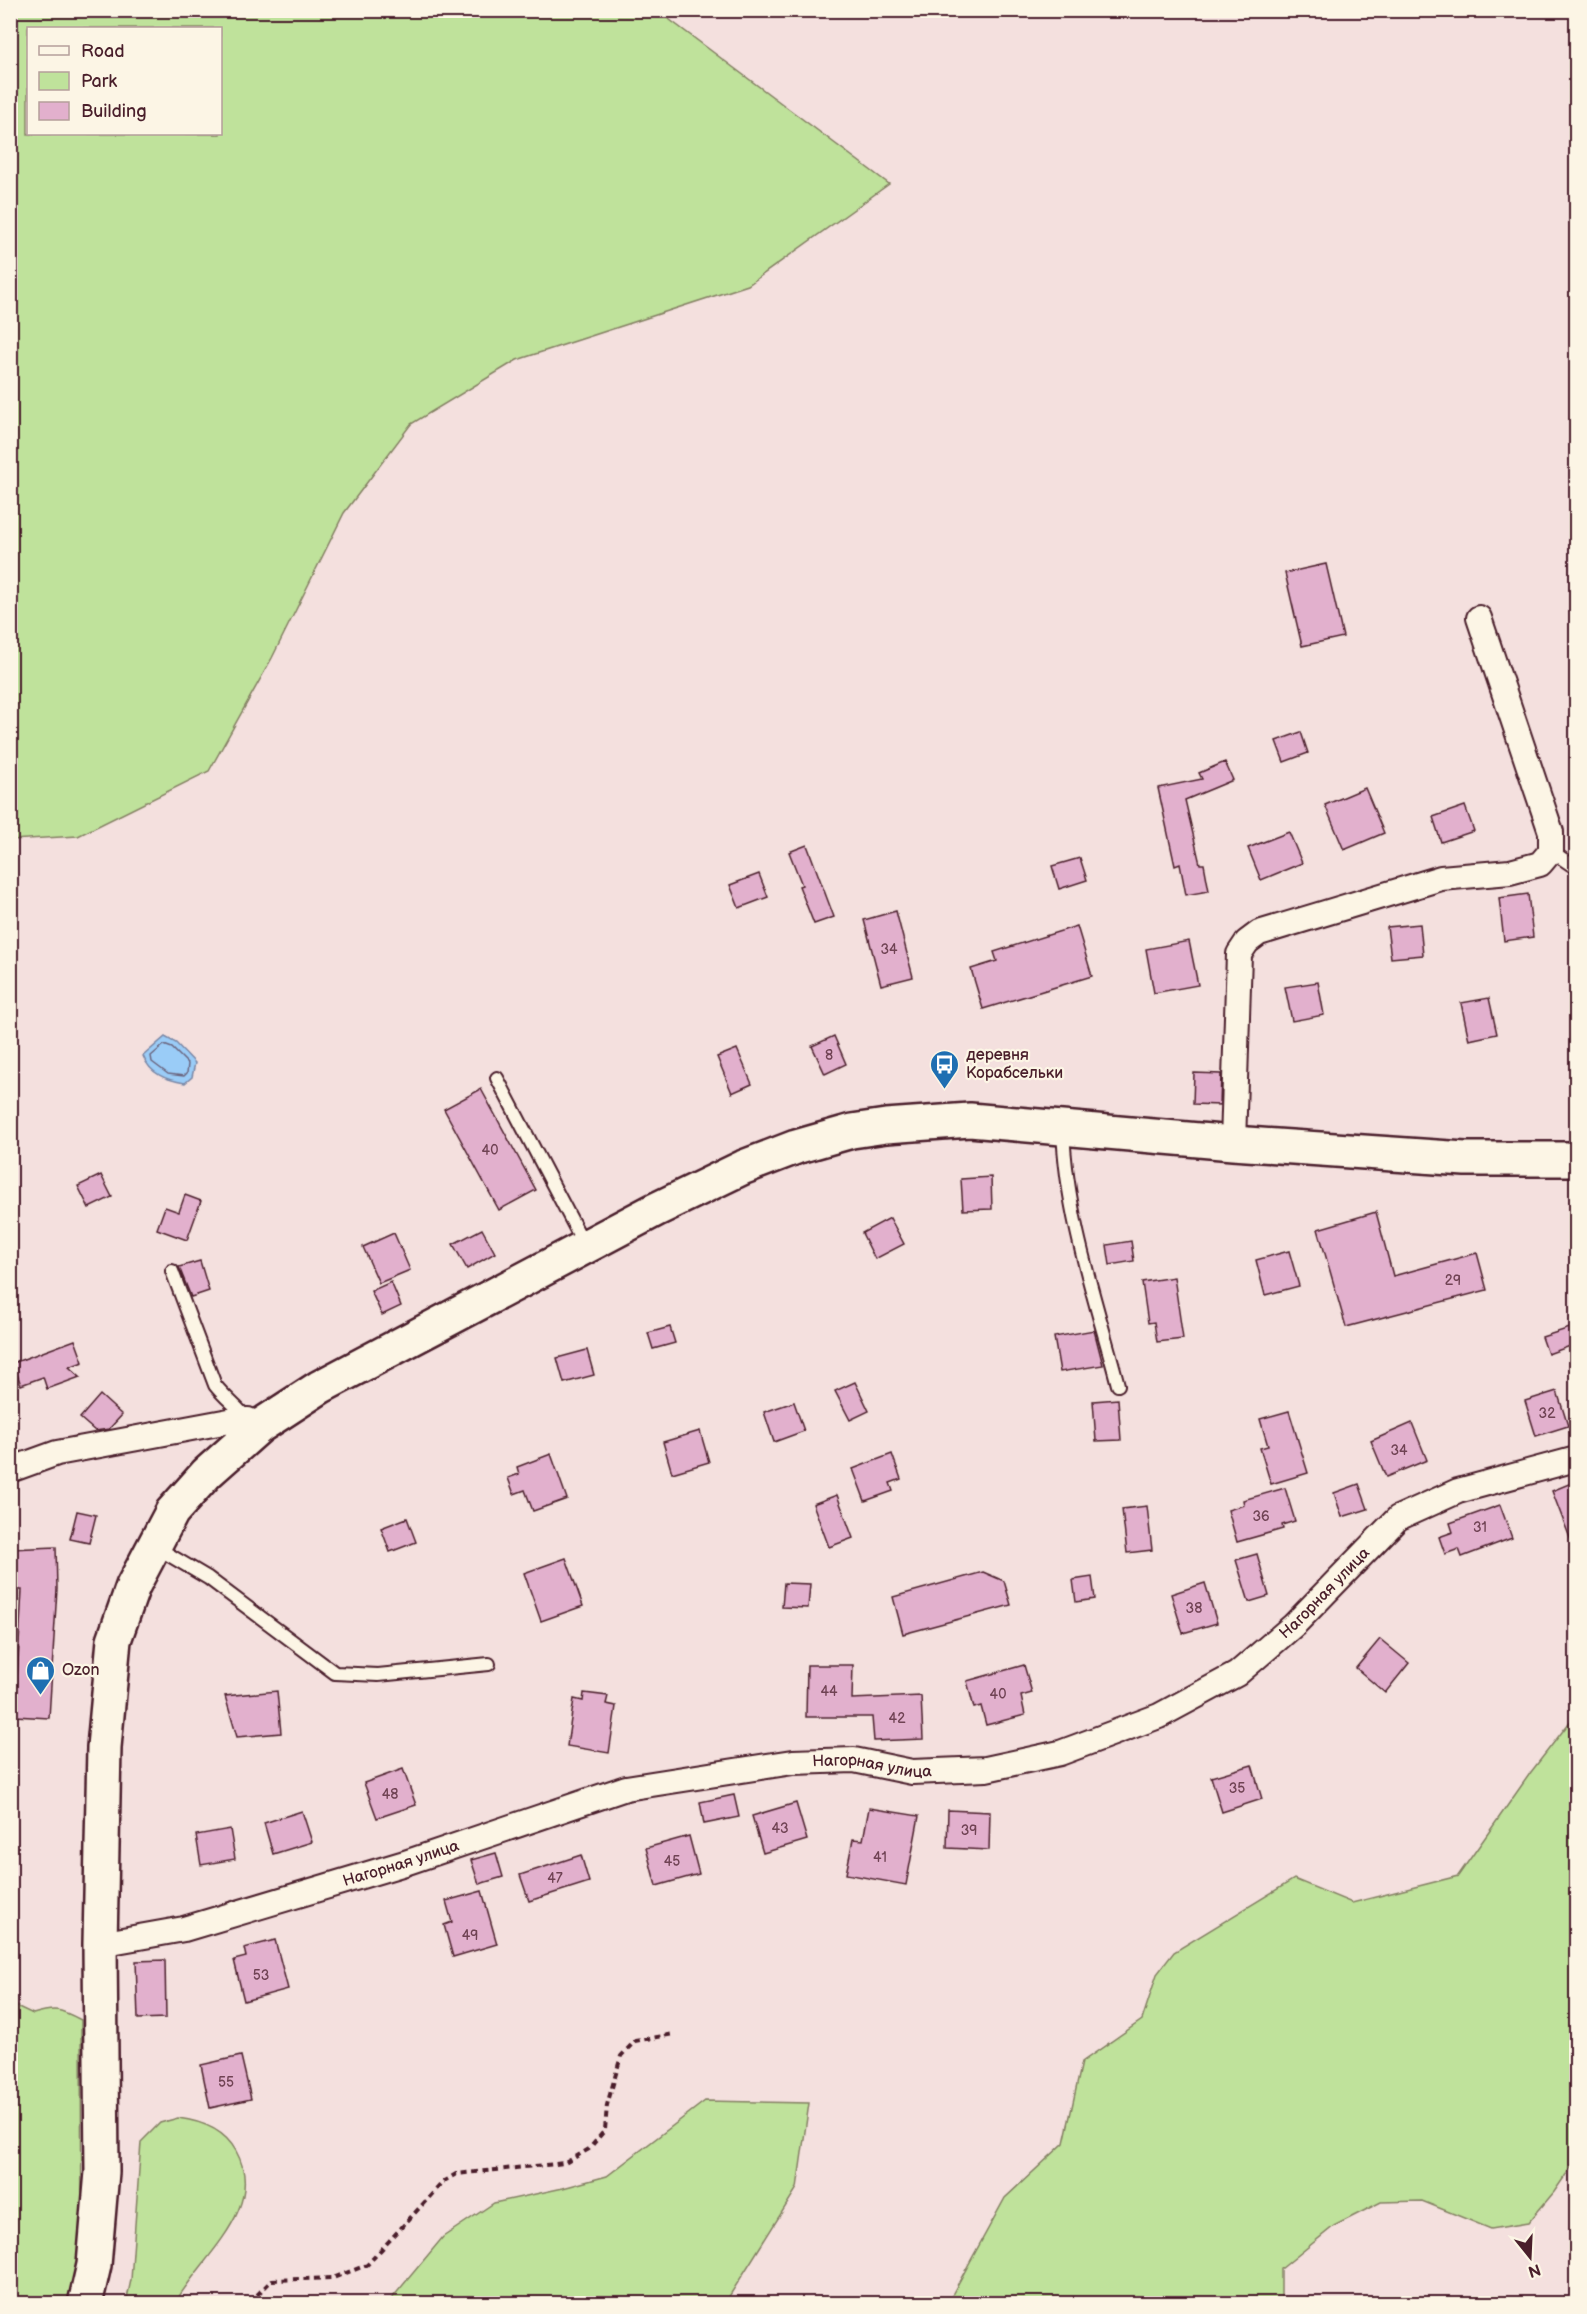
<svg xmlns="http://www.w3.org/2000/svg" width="1587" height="2314" font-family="'Balsamiq Sans',sans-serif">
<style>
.green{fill:#bfe29b;stroke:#848063;stroke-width:1.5;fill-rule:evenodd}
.water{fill:#9accf7;stroke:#7a87a5;stroke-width:1.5}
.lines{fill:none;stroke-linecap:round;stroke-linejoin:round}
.shore{stroke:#6a647d;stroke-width:1.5}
.building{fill:#e2b0cd;stroke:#4a1f2b;stroke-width:1.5}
.service-casing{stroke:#4a1f2b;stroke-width:16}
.minor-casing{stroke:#4a1f2b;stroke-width:28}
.secondary-casing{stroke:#4a1f2b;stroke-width:38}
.path{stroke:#4a1f2b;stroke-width:4;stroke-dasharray:6 4.5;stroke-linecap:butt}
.service{stroke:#fcf5e5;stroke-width:12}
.minor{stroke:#fcf5e5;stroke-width:24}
.secondary{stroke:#fcf5e5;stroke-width:33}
.labels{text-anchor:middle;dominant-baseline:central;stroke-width:4.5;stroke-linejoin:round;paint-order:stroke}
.number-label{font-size:14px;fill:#704354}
.poi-label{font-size:16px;fill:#4a1f2b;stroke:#fcf5e5;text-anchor:start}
.street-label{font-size:16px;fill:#4a1f2b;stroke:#fcf5e5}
</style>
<rect width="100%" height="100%" fill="#f4e0de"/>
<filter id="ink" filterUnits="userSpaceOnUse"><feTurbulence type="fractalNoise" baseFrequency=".0167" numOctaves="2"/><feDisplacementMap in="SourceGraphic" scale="12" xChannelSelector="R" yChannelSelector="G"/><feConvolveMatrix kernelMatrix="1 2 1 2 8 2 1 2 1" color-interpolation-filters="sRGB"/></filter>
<g filter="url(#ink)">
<!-- green -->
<g class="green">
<path d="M10,11h648l231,173 -141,101 -231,75 -106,64 -67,89 -72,145 -63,113 -131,65 -67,4zM28,28h192v106h-192z"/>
<polygon points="1576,1714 1576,2160 1554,2192 1528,2223 1491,2229 1422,2201 1381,2202 1334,2226 1281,2269 1281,2303 950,2303 953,2293 1005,2198 1064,2143 1082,2062 1142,2020 1157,1974 1174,1952 1294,1879 1352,1903 1458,1876 1531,1772"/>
<path d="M10,2003l23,11c23,-7 27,-5 48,6l1,241 -12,42h-59z"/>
<polygon points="705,2101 809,2103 797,2188 725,2303 388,2303 443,2237 494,2203 563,2188 607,2176"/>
<path d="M178,2118c24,3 46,11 58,33 32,57 -35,106 -61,152h-49l5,-23 10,-138 19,-19z"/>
</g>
<!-- water -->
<path class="water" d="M165,1037l11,6 19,20 -3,14 -7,6c-19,-3 -35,-9 -42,-27z"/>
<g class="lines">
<!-- shore -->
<polygon class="shore" points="164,1045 172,1048 188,1064 187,1073 184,1076 168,1074 152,1062 151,1056"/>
</g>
<!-- building -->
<g class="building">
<polygon points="1326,564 1343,637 1302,646 1285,573"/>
<polygon points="1301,732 1308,753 1284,762 1276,741"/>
<polygon points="1225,762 1233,780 1185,800 1200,864 1204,864 1209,891 1186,895 1180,864 1175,866 1158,788 1202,779 1199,773"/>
<polygon points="1365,788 1384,833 1344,850 1325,805"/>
<polygon points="1465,806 1474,831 1441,842 1433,817"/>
<polygon points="1289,832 1302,863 1261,880 1248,848"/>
<polygon points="807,845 834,917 814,924 799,886 802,885 789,852"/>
<polygon points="1080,858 1087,880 1059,889 1052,866"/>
<polygon points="759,874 768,897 739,908 730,885"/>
<polygon points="1528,894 1533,937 1504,941 1499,898"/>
<polygon points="896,911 913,977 881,985 864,920"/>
<polygon points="1420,924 1423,955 1391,958 1387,927"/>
<polygon points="1077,926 1092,976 983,1009 971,969 997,961 994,952"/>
<polygon points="1189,941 1198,985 1154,993 1146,949"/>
<polygon points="1318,982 1324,1015 1292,1021 1285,987"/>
<polygon points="1489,998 1497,1034 1469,1040 1461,1003"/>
<polygon points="834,1036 846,1064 825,1074 812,1046"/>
<polygon points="737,1049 752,1084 732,1093 717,1057"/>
<polygon points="1194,1073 1221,1074 1220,1105 1193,1104"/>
<polygon points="481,1089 536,1190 499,1210 444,1109"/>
<polygon points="101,1175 112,1197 89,1208 78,1186"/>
<polygon points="991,1177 992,1209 963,1210 961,1179"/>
<polygon points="185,1195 201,1201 187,1240 157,1229 165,1207 179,1212"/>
<polygon points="1376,1212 1393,1276 1477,1253 1487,1290 1346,1327 1318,1229"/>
<polygon points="890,1218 904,1244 875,1259 862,1233"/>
<polygon points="482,1229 495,1253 467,1269 453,1244"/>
<polygon points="394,1233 410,1270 379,1283 363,1247"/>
<polygon points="1131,1241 1134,1261 1110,1265 1107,1245"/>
<polygon points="1289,1251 1299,1286 1265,1295 1256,1260"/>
<polygon points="200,1261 209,1291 191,1297 179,1267"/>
<polygon points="1174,1277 1183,1339 1157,1342 1154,1322 1148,1323 1142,1282"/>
<polygon points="391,1282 401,1306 382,1315 371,1291"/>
<polygon points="1576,1326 1576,1344 1548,1354 1542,1337"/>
<polygon points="670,1327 675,1343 653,1349 648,1333"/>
<polygon points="1094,1330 1103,1365 1060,1372 1054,1337"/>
<polygon points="75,1340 83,1362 69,1367 80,1377 47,1389 43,1377 21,1385 13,1363"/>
<polygon points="587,1350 594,1375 564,1383 557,1358"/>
<polygon points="855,1382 869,1411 850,1420 835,1391"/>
<polygon points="1557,1391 1568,1426 1536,1436 1525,1401"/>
<polygon points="100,1395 122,1415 109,1429 95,1431 80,1418"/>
<polygon points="1118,1399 1121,1440 1096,1441 1093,1401"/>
<polygon points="794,1402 804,1431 774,1442 764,1412"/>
<polygon points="1289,1411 1308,1473 1271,1484 1260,1448 1268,1446 1260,1419"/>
<polygon points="1412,1423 1427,1460 1386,1477 1371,1441"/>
<polygon points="700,1431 709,1462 672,1473 663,1442"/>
<polygon points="551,1454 567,1499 533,1511 525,1490 514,1494 508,1478 519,1474 517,1467"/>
<polygon points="892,1454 901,1479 890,1483 893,1491 865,1501 853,1469"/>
<polygon points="1576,1481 1576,1551 1575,1551 1552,1491"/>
<polygon points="1359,1484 1368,1509 1342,1517 1334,1493"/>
<polygon points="1285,1488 1295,1521 1282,1525 1283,1529 1237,1542 1228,1510 1244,1505 1243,1500"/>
<polygon points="837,1495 853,1538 829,1547 813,1504"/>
<polygon points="1500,1505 1512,1538 1462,1557 1459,1549 1445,1554 1439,1537 1453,1532 1450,1523"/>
<polygon points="1147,1506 1152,1550 1127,1553 1122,1509"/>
<polygon points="77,1511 96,1515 89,1543 70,1539"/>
<polygon points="407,1518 416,1542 390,1552 381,1528"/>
<polygon points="56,1547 57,1589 49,1718 15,1716 22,1590 10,1590 10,1549"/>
<polygon points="1257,1554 1269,1596 1249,1602 1236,1560"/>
<polygon points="566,1558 583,1606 541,1621 524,1573"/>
<polygon points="983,1572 1004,1581 1011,1605 903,1634 893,1597"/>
<polygon points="1092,1577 1095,1599 1076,1602 1073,1580"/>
<polygon points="784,1583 810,1584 808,1608 782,1607"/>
<polygon points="1205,1583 1217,1623 1183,1633 1171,1594"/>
<polygon points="1380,1639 1409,1663 1385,1693 1356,1668"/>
<polygon points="807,1665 853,1665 852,1699 921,1696 923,1739 874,1741 872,1717 806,1717"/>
<polygon points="1024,1665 1032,1693 1021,1696 1025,1715 986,1725 981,1706 974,1708 967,1681"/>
<polygon points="277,1691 281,1733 237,1737 225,1696"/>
<polygon points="584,1693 608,1696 606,1704 616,1706 609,1753 567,1746 574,1699 583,1701"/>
<polygon points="1252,1765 1262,1799 1222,1812 1211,1777"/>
<polygon points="403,1769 416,1805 377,1818 364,1783"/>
<polygon points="734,1795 739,1817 704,1824 700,1802"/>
<polygon points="796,1803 807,1840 763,1853 752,1816"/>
<polygon points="869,1808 919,1816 906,1885 846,1874 853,1839 863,1840"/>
<polygon points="948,1810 990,1812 989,1850 947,1848"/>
<polygon points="302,1811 312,1842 273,1854 264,1823"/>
<polygon points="230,1829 235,1859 201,1865 196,1835"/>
<polygon points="689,1836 699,1874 656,1886 646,1848"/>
<polygon points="496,1853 503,1877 479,1884 471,1860"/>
<polygon points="581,1855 589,1882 529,1901 520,1875"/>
<polygon points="482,1891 497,1944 453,1957 444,1925 452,1922 446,1901"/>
<polygon points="275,1940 288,1989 244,2001 234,1960 246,1957 244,1948"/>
<polygon points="165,1960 166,2018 138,2019 136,1961"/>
<polygon points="241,2056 251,2099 210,2108 201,2065"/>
</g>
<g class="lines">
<defs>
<g id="service">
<polyline points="1551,851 1576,868"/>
<polyline points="497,1078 585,1246"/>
<path d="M1063,1129c3,87 33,172 55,256"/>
<path d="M172,1271l43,114c10,13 23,22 33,35"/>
<polyline points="154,1546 208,1578 335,1673 378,1675 489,1664"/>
</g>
<g id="minor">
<polyline points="1233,1143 1239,954 1247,942 1259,933 1441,878 1510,872 1540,864 1551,851 1551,832 1479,618"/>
<polyline points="10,1470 57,1453 229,1421 248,1420 260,1426"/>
<path id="s1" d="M100,1944l84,-15 221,-66 221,-75 167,-26 61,-2 58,12 74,-3 74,-16 99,-37 78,-42 57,-49 104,-107 60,-27 118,-32"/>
</g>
<polyline id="secondary" points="85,2304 94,2265 102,2172 100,1944 104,1747 114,1640 133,1586 172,1512 207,1473 260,1426 320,1387 655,1210 744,1167 796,1147 852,1131 886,1126 970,1120 1233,1143 1465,1159 1576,1159"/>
</defs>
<!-- service casing -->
<use href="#service" class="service-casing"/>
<!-- minor casing -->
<use href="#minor" class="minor-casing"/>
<!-- secondary casing -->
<use href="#secondary" class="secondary-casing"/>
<!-- path -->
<polyline class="path" points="252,2304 256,2296 272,2280 333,2278 367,2265 444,2181 456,2174 565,2163 589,2149 605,2130 607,2105 621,2056 635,2041 674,2034"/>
<!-- service -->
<use href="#service" class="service"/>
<!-- minor -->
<use href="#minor" class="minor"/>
<!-- secondary -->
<use href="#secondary" class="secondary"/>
</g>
</g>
<!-- icons -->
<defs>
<symbol id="bus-pin" viewBox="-11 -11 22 30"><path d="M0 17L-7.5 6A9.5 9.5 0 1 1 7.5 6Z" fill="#1f6fb2" stroke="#fcf5e5"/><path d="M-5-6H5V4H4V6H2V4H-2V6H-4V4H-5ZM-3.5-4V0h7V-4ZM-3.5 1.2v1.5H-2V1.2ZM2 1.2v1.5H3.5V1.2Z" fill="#fff"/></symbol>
<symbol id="shop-pin" viewBox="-11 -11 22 30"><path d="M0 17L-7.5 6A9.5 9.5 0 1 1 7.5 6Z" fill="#1f6fb2" stroke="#fcf5e5"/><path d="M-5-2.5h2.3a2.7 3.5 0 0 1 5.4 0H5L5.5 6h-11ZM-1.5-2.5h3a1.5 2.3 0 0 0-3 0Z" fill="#fff"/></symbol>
</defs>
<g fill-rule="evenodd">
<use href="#bus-pin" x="928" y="1048" width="33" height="45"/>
<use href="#shop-pin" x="24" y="1654" width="33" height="45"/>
</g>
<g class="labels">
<!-- number labels -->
<g class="number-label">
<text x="889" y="949">34</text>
<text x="829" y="1055">8</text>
<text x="490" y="1150">40</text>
<text x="1453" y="1280">29</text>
<text x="1547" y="1413">32</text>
<text x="1399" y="1450">34</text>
<text x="1261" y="1516">36</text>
<text x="1480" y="1527">31</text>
<text x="1194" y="1608">38</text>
<text x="829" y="1691">44</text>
<text x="998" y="1694">40</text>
<text x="897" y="1718">42</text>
<text x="1237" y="1788">35</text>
<text x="390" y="1794">48</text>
<text x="780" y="1828">43</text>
<text x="969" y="1830">39</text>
<text x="880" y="1857">41</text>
<text x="672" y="1861">45</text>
<text x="555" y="1878">47</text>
<text x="470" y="1935">49</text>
<text x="261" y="1975">53</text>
<text x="226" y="2082">55</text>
</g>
<!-- poi labels -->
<g class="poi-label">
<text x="966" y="1055">деревня<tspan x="966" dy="18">Корабсельки</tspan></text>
<text x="62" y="1670">Ozon</text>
</g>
<!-- street labels -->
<g class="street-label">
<text stroke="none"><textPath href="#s1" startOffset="1302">Нагорная улица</textPath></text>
<text stroke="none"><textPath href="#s1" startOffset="798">Нагорная улица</textPath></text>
<text stroke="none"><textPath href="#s1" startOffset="312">Нагорная улица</textPath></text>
</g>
</g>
<!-- margin -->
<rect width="1587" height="2314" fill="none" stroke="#fcf5e5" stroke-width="36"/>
<rect x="18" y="18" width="1551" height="2278" fill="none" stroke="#4a1f2b" stroke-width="2" filter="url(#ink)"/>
<!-- legend -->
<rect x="27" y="27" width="195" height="108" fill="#fcf5e5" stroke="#b59f9b" stroke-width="1.5"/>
<rect x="39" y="46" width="30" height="9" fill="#fcf5e5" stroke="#b59f9b" stroke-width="1.5"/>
<text x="81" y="57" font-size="18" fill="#4a1f2b">Road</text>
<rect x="39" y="72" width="30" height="18" fill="#bfe29b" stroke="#b59f9b" stroke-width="1.5"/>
<text x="81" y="87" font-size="18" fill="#4a1f2b">Park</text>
<rect x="39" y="102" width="30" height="18" fill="#e2b0cd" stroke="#b59f9b" stroke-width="1.5"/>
<text x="81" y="117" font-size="18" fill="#4a1f2b">Building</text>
<!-- north arrow -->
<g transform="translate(1530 2257) rotate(162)" stroke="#fcf5e5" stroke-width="4.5" paint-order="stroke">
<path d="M0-4.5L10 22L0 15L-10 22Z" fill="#4a1f2b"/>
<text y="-9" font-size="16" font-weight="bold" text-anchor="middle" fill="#4a1f2b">N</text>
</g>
</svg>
